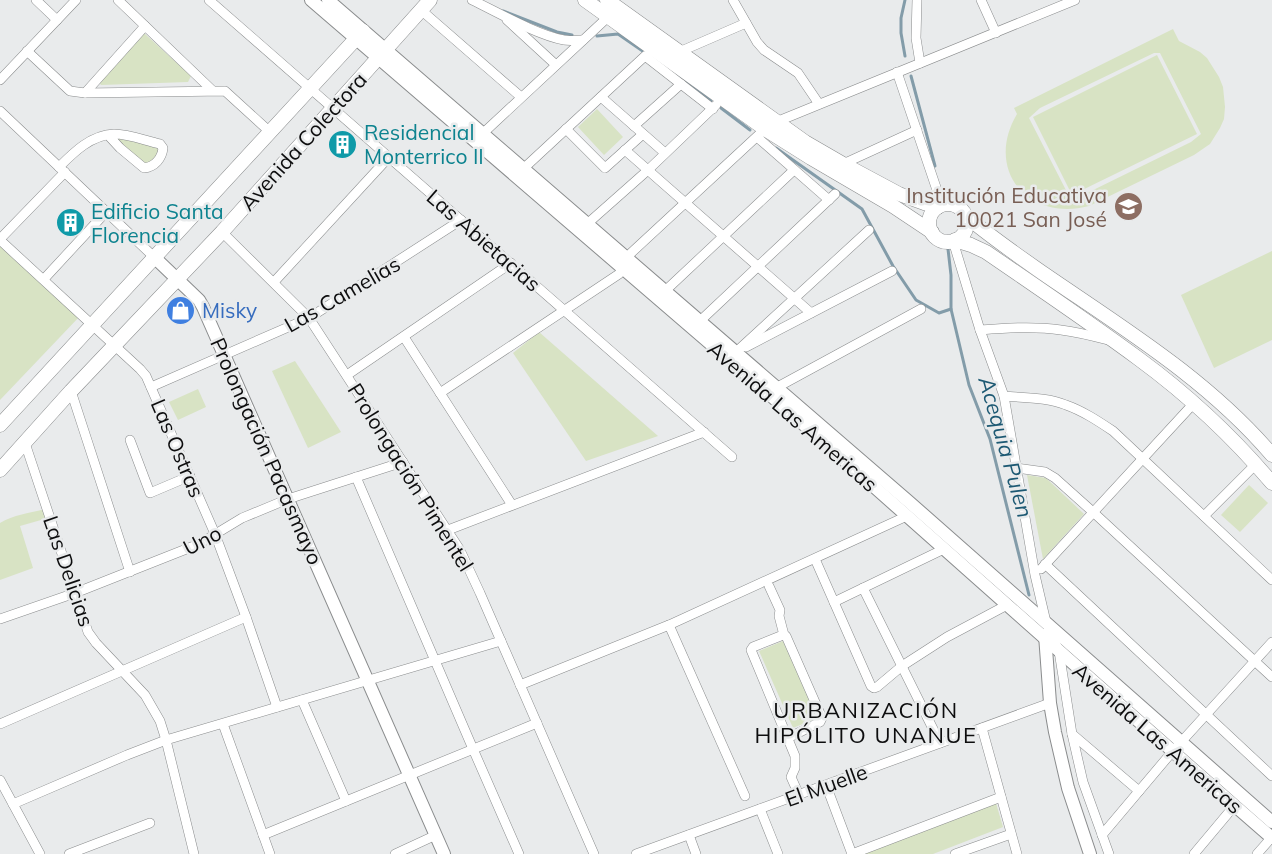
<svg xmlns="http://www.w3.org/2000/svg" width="1272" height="854" font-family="Mulish,sans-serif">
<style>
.green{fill:#d8e3c4;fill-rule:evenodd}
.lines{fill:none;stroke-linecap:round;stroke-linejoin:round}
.stream{stroke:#839ca9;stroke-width:3}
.minor-casing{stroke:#8a8c8d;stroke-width:10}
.tertiary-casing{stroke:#8a8c8d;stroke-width:14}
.secondary-casing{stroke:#8a8c8d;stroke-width:15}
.minor{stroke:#fff;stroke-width:9}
.tertiary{stroke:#fff;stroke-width:12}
.secondary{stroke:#fff;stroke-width:14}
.labels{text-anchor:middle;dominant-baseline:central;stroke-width:5;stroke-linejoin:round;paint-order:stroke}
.culture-label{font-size:21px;fill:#0d838f;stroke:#e9ebec;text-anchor:start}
.street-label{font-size:21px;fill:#0d0d0e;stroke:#e9ebec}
.education-label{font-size:21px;fill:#785e54;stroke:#e9ebec;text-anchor:end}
.shop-label{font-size:21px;fill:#366cbe;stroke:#e9ebec;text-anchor:start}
.water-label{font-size:22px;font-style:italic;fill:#1d5973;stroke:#e9ebec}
.neighbourhood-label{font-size:22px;letter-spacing:1.5px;fill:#0d0d0e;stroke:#e9ebec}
</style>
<rect width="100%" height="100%" fill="#e9ebec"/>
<!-- green -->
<g class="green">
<path d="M1173,29l6,12 21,11 7,6 12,19 4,10 2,20 -1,12 -4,9 -10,16 -16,11 -105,51c-61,16 -105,-36 -72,-92l-3,-6zM1154,53h6l41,81 -10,8 -108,53 -13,3 -41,-80 11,-10z"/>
<polygon points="144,33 191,76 188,82 101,85 99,82"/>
<polygon points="1157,55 1197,134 1072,195 1033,117"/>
<polygon points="597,109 623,137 604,155 578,127"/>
<polygon points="120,137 157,146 158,149 158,156 145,166 118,141"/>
<polygon points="0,243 80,316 0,400"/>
<polygon points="1272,251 1272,340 1214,368 1181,295"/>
<polygon points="539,332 658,436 586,461 513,353"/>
<polygon points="295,361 341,432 308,448 272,371"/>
<polygon points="198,389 206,407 178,420 169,402"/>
<polygon points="1027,475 1046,478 1084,514 1043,559"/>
<polygon points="1249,485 1268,503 1240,532 1221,515"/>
<path d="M45,509l3,9 -28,8 13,42 -33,12v-57c13,-8 30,-10 45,-14z"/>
<polygon points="783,641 817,718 793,728 759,651"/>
<polygon points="996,803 1003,827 933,854 862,854"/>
</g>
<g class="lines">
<!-- stream -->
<g class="stream">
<polyline points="905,0 901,18 901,33 905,56"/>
<polyline points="503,11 557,32 572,35"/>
<polyline points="597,36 618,34 647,54"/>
<polyline points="667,68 711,101"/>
<polyline points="911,76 935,166"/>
<polyline points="721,108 750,130"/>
<polyline points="776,148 862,209 893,266 916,300 939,313 951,309"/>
<polyline points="948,249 951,275 951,309 969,385 990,439 1029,595"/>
</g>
<defs>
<g id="minor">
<polyline points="36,0 57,20"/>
<polyline points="118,0 212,90"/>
<polyline points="209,0 732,457"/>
<path d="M472,0c25,12 65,35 92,40 6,1 13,0 19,0"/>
<polyline points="733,0 757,42 764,50 798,73 819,104"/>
<polyline points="917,0 916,38 920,63"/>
<polyline points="981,0 996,33"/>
<polyline points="421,10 521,97"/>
<polyline points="507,20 556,65"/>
<polyline points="27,51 70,91 85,93 225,91 270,132"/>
<polyline points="679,52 746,23"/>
<polyline points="897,72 942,205"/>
<polyline points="0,80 76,0"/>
<polyline points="85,93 145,26"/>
<polyline points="601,97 665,153"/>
<polyline points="0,111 154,257"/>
<polyline points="776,122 1075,0"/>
<polyline points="634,126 681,84"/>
<polyline points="566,129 605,168 643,134"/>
<polyline points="479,137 608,17"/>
<polyline points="757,137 829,200"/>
<polyline points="625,150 811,313"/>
<polyline points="843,164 917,130"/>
<path d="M59,167c15,-15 32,-32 55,-33 15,0 32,7 46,10l3,4c-1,10 -8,19 -19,20l-24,-20 -12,-13"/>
<polyline points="523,169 645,56 713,109"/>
<polyline points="587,224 648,170 716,105"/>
<polyline points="222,232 309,318 460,550 480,593 594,854"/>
<polyline points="0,239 65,172"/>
<polyline points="0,240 140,369 146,376 215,534 246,617 277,707"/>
<polyline points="953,241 980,330 1004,396 1035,575 1046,622 1059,651 1072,734 1083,782 1109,854"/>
<polyline points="44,279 106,212"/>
<polyline points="274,282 389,157"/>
<polyline points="665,291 794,170"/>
<polyline points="700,321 835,194"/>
<path d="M980,330c27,-2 54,-4 81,0 16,2 32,6 47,10"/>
<polyline points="404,337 512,505"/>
<polyline points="746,347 892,271"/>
<polyline points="736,352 869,230"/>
<polyline points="347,375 511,263"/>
<polyline points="151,387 309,318 461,220"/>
<polyline points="772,390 921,309"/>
<polyline points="71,391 130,572"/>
<polyline points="440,393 619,274 631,253 765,129"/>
<path d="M1004,396c20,2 43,1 62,9 17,6 32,16 47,26l159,149"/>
<polyline points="130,440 150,493 190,476"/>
<polyline points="25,443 88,632 96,643 145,695 160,721 166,740 194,854"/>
<polyline points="1016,468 1045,472 1055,478 1093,512 1272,677"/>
<polyline points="356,477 473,749 519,854"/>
<polyline points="1204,516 1256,464"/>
<polyline points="448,530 704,432"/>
<polyline points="815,559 871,686 874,688 877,687 902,666 947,637 1007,605"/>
<polyline points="1045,564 1272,776"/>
<polyline points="1041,569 1194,403"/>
<polyline points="769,586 780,610 779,616 784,635"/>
<polyline points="863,588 940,743"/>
<polyline points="834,602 944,549"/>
<polyline points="0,619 75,593 199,544 242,518 288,499 403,462"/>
<polyline points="669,625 745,796"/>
<polyline points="520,685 669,625 907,516"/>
<polyline points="302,700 346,801"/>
<polyline points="0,724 246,617"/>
<polyline points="223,724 270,854"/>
<polyline points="982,728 1017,854"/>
<polyline points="1072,734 1139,791"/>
<polyline points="788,738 820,722 822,718 786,636 783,635 753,647 751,650 795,756 795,768 791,777 799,795"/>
<polyline points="0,780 40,854"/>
<polyline points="826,785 852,854"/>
<polyline points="13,804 127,755 166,740 501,641"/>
<polyline points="760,809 778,854"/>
<polyline points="263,835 537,723"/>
<polyline points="689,835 696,854"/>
<polyline points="1102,835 1172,752 1272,642"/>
<polyline points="69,854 150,823"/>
<polyline points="395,854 436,835"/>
<polyline points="636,854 1050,703"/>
<polyline points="852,854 1001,797"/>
<polyline points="955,854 1011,834"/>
<polyline points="1194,854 1235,805"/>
<polyline points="1257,854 1272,837"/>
</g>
<g id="tertiary">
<path d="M311,0c155,134 311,266 466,401 165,145 329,293 495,437"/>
<polyline points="328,0 908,501 1272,822"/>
<polyline points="154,257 199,300 203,307 444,854"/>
<polyline points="1045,635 1050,703 1055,732 1068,788 1090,854"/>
</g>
<g id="secondary">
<polyline points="585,0 765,129 811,158 893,206 932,232"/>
<polyline points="607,0 805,142 843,164 899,194 924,203 938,207"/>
<circle cx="948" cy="223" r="19"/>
<path d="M966,216c26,22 54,41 81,60 79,54 162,105 225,179"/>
<path d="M955,240l16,5 15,7c51,35 103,70 153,107 49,36 94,78 133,124"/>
<polyline points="0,425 363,31"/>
<polyline points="0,470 71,391 222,232 430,0"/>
</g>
</defs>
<!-- minor casing -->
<use href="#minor" class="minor-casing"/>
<!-- tertiary casing -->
<use href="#tertiary" class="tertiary-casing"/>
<!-- secondary casing -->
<use href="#secondary" class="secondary-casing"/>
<!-- minor -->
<use href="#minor" class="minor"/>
<!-- tertiary -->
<use href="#tertiary" class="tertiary"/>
<!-- secondary -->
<use href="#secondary" class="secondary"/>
</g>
<!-- icons -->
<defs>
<symbol id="building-disc" viewBox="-11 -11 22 22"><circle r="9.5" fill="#0f9aa8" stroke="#e9ebec"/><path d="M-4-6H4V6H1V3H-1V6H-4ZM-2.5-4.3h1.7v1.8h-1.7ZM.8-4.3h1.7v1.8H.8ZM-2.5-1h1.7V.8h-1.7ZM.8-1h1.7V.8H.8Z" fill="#fff"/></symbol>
<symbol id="school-disc" viewBox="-11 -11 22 22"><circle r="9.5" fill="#8d6e63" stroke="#e9ebec"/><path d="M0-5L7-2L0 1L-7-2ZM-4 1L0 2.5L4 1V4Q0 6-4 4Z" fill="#fff"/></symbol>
<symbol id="shop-disc" viewBox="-11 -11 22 22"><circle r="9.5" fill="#3f7fe0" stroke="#e9ebec"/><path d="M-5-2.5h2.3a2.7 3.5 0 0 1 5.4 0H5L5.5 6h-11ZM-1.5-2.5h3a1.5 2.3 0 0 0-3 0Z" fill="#fff"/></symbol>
</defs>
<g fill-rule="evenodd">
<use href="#building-disc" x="326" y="128" width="33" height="33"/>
<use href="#school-disc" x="1112" y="190" width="33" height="33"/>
<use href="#building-disc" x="54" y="206" width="33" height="33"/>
<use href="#shop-disc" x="164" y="294" width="33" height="33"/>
</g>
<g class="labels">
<!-- culture labels -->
<g class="culture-label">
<text x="364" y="132">Residencial<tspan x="364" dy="24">Monterrico II</tspan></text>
<text x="91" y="211">Edificio Santa<tspan x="91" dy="24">Florencia</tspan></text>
</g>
<!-- street labels -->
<g class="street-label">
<text transform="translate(303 141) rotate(-48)">Avenida Colectora</text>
<text transform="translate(484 240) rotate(41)">Las Abietacias</text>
<text transform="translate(342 294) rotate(-30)">Las Camelias</text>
<text transform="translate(793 416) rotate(41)">Avenida Las Americas</text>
<text transform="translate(178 448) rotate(67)">Las Ostras</text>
<text transform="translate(267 451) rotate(66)">Prolongación Pacasmayo</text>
<text transform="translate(411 477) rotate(58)">Prolongación Pimentel</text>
<text transform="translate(202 540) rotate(-27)">Uno</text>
<text transform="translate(69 571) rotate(71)">Las Delicias</text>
<text transform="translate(1158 738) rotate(41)">Avenida Las Americas</text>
<text transform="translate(826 785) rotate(-20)">El Muelle</text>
</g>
<!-- education labels -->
<g class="education-label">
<text x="1107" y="195">Institución Educativa<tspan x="1107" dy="24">10021 San José</tspan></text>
</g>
<!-- shop labels -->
<g class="shop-label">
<text x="202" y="310">Misky</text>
</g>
<!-- water labels -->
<g class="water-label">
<text transform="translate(1006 447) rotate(74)">Acequia Pulen</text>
</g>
<!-- neighbourhood labels -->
<g class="neighbourhood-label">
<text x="866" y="710">URBANIZACIÓN<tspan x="866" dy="25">HIPÓLITO UNANUE</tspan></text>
</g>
</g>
</svg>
